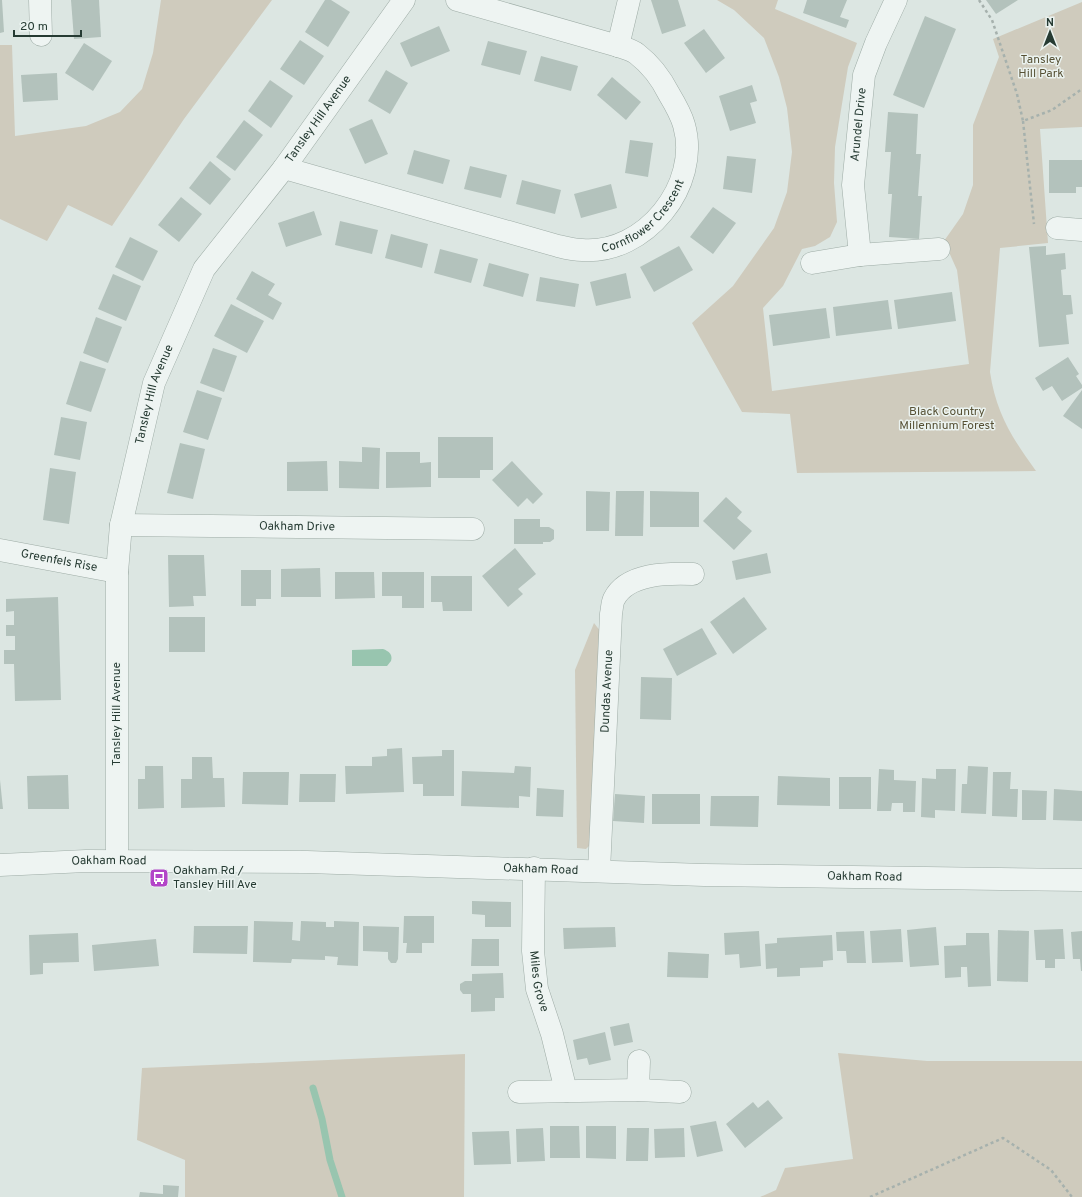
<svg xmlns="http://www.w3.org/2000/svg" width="1082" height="1197" font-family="Overpass,sans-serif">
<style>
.green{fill:#cfcbbd}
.water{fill:#98c5af}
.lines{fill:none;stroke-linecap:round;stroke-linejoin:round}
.stream{stroke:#98c5af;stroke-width:7}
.building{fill:#b3c2bc}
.minor-casing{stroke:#9eaca6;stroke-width:23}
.path{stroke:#a6b1ad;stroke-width:2.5;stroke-dasharray:3 3;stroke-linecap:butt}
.minor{stroke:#eef4f2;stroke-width:22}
.labels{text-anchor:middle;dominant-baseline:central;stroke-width:3;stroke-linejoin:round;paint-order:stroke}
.park-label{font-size:12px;fill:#565034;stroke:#ebf3f0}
.street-label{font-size:12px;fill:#263b33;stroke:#ebf3f0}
.poi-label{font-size:12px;fill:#263b33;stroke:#ebf3f0;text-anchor:start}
</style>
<rect width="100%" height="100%" fill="#dce6e2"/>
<!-- green -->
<g class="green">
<polygon points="161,0 272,0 184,119 112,226 68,205 47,241 0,219 0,45 12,45 15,136 86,126 120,112 142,89 153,53"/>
<path d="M717,0h61l-3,9 82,34 -9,24 -13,80 -1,36 3,39 -7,15 -15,9 -13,3 -19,37 -20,22 9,83 197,-27 -12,-94 -13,-29 19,-27 10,-29v-60l26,-68 -6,-18 89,-37v125l-42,2 8,114 -48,5 -10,124c6,41 22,66 46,99l-239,2 -7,-59 -48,-2 -50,-89 41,-37 41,-58 13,-36 5,-40 -5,-44 -8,-31 -15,-39 -30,-28z"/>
<polygon points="594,623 601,632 590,845 586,849 577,848 575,670"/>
<polygon points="838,1053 927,1061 1082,1061 1082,1197 760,1197 776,1190 785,1168 853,1159"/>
<polygon points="465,1054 464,1197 185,1197 185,1160 137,1140 142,1068"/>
</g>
<!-- water -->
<path class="water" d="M383,649c6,2 10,6 8,12l-4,5h-35v-16z"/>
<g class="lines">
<!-- stream -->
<polyline class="stream" points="313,1088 322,1119 330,1160 342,1197"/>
</g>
<!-- building -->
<g class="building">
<polygon points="0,0 2,0 4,32 0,33"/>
<polygon points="71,0 99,0 101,37 74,39"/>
<polygon points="325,0 331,0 350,12 328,47 305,32"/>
<polygon points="651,0 678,0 686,26 662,34"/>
<polygon points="807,0 847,0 840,17 849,20 846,28 803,13"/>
<polygon points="986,0 1018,0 996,14"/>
<polygon points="925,16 956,29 924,108 893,95"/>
<polygon points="439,26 450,51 411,67 400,43"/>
<polygon points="704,29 725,58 706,73 684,43"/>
<polygon points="300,40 324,56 304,85 280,69"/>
<polygon points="488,41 527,51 520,75 481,65"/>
<polygon points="84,43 112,61 93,91 65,73"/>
<polygon points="541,56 578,66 571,91 534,81"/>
<polygon points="386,70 408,83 390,114 368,101"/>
<polygon points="57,73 58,100 23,102 21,75"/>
<polygon points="612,77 641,102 626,120 597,95"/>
<polygon points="270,80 293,96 271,128 248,111"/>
<polygon points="752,85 757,101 750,103 756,123 730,131 719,96"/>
<polygon points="888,112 918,114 916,154 921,154 918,196 922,196 919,239 889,237 892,194 888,194 891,152 885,152"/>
<polygon points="372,119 388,154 365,164 349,129"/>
<polygon points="244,120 263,135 235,171 216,157"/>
<polygon points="630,140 653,143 648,177 625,173"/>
<polygon points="414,150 450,160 443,184 407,174"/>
<polygon points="727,156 756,159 752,193 723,189"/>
<polygon points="1049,160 1082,160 1082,187 1076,187 1076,193 1049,193"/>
<polygon points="210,161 231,179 210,205 189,188"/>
<polygon points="470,166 507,175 501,198 464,189"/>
<polygon points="522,180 561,190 555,214 516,204"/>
<polygon points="611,184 617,208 581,218 574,194"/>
<polygon points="181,197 202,214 179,242 158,225"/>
<polygon points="713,207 736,223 713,254 690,237"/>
<polygon points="314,211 322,235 286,247 278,223"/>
<polygon points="340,221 378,230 372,254 335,245"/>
<polygon points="391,234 428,244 422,268 385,258"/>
<polygon points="130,237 158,251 143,281 115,267"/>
<polygon points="679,246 693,270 654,292 640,267"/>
<polygon points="1046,246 1046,255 1065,253 1066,269 1061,270 1063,295 1071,295 1073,314 1066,315 1069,344 1039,347 1029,247"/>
<polygon points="440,249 478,259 471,283 434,273"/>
<polygon points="489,263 529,274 523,297 483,286"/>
<polygon points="252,271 275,284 268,295 282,303 273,320 236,299"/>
<polygon points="626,273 631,298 596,306 590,282"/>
<polygon points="113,274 141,286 126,321 98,309"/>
<polygon points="540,277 579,284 575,307 536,301"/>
<polygon points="952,292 956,321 898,329 894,300"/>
<polygon points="888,300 892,329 836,336 833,307"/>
<polygon points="231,304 264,321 247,353 214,336"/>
<polygon points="826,308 830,338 773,346 769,315"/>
<polygon points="96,317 122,327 108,363 83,353"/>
<polygon points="213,348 237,356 224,392 200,383"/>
<polygon points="1068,357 1079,374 1076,376 1082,385 1082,388 1062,401 1052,386 1043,391 1035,378"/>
<polygon points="80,361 106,369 91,412 66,404"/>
<polygon points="197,390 222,398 208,440 183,432"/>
<polygon points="1082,390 1082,429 1063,416"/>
<polygon points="61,417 87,422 80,460 54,455"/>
<polygon points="438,437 493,437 493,470 480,470 480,478 438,478"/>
<polygon points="180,443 205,449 193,499 167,493"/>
<polygon points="362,447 380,448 379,489 339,488 339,461 362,462"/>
<polygon points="386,452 420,452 420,463 431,462 431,487 386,488"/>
<polygon points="327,461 328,491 287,491 287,462"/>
<polygon points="512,461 543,494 533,504 527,498 518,507 492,480"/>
<polygon points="50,468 76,472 69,524 43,520"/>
<polygon points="586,491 610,492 609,531 586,531"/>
<polygon points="616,491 644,491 643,536 615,536"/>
<polygon points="650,491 699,492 699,527 650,527"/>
<polygon points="726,497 742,512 737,518 752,531 734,550 703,521"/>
<polygon points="514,519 540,519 540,527 549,527 554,530 554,539 550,542 543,542 543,544 514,544"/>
<polygon points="515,548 536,574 518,589 523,594 508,607 482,576"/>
<polygon points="767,553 771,573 736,580 732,561"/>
<polygon points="168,555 204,555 206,596 193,596 194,606 169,607"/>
<polygon points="320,568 321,597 281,597 281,569"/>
<polygon points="241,570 271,570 271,599 256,599 256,606 241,606"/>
<polygon points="335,572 374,572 375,598 335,599"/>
<polygon points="382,572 424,572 424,608 402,608 402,596 382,596"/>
<polygon points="431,576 472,576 472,611 443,611 442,602 431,602"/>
<polygon points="58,597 61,700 15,701 14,664 4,664 4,650 15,650 15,636 6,636 6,625 14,625 14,611 6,612 6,599"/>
<polygon points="744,597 767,629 733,654 710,622"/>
<rect x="169" y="617" width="36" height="35"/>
<polygon points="702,628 717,654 677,676 663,649"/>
<polygon points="641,677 672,678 671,720 640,719"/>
<polygon points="402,748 404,792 346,794 345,766 372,766 372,757 387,756 387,749"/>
<polygon points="442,750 454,750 454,796 423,796 423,784 413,784 412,757 442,756"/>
<polygon points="192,757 212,757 213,778 224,778 225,807 181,808 181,779 192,779"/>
<polygon points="145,766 163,766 164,808 138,809 138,779 145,779"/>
<polygon points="515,766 531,767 530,797 519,796 519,808 461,806 462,771 514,773"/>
<polygon points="968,766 988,767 986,814 961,813 962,784 967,784"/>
<polygon points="879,769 894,770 894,780 916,781 915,812 903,812 903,803 892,803 891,811 877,811"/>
<polygon points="936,769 956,769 955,811 935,810 935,818 921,817 922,778 936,779"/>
<polygon points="243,772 289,772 288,805 242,804"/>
<polygon points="993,772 1011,772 1010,789 1018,789 1017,817 992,816"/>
<polygon points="300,774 336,774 335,802 299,802"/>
<polygon points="68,775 69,809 28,809 27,776"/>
<polygon points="778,776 830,778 830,806 777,805"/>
<rect x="839" y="777" width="32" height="32"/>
<polygon points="0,780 3,809 0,809"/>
<polygon points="537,788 564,790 563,817 536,816"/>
<polygon points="1054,789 1082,791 1082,821 1053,820"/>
<polygon points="1022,790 1047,791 1046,820 1022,820"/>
<polygon points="615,794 645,796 644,823 613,821"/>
<rect x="652" y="794" width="48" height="30"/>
<polygon points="711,796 759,796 758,827 710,826"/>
<polygon points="472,901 511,902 511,927 485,927 485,915 472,914"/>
<polygon points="404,916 434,916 434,943 422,943 422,953 406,953 407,943 403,943"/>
<polygon points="254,921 293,922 292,940 300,941 301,921 326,922 326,927 334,927 334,921 359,922 358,966 337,965 338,957 325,956 325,960 292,959 291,963 253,962"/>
<polygon points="194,926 248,926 247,954 193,953"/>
<polygon points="363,926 399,927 398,959 396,963 391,963 388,959 388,952 363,951"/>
<polygon points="615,927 616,947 564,949 563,928"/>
<polygon points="936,927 939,965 910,967 907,930"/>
<polygon points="901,929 903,962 872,963 870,931"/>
<polygon points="1063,929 1065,959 1055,959 1055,968 1045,968 1045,960 1036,960 1034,930"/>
<polygon points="998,930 1029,931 1028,982 997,981"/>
<polygon points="759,931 761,966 740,968 739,954 725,955 724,933"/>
<polygon points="864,931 866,963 847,963 846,951 837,951 836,932"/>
<polygon points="1082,931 1082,971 1081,971 1080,959 1073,959 1071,932"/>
<polygon points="78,933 79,962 43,963 43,974 30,975 29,935"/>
<polygon points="966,933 989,933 991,986 968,987 967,967 961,967 961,977 945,978 944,946 966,945"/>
<polygon points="832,935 833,960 823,961 823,967 800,968 800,976 777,977 777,968 766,969 765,944 777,943 777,938"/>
<polygon points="156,939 159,966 94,971 92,945"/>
<polygon points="472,939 499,939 499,966 471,966"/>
<polygon points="668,952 709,954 708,978 667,977"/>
<polygon points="503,973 504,998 495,998 495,1011 471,1012 471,994 463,994 460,990 460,984 465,981 472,981 472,974"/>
<polygon points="629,1023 633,1042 614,1046 610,1027"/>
<polygon points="605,1032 611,1060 589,1065 587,1058 577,1060 573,1040"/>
<polygon points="768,1100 783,1118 745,1148 726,1124 753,1102 758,1108"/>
<polygon points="716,1121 723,1151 697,1157 690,1126"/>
<polygon points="550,1126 579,1126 580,1158 550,1158"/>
<polygon points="586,1126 616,1126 616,1159 586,1158"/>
<polygon points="543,1128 545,1161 517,1162 516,1129"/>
<polygon points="627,1128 649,1128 648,1161 626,1161"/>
<polygon points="684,1128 685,1157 655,1158 654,1129"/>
<polygon points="509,1131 511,1164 474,1165 472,1132"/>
<polygon points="163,1185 179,1186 178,1197 139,1197 140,1192 163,1194"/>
</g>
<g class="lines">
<defs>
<g id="minor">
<polyline points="40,0 41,35"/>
<polyline points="618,46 629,0"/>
<path id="s1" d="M284,168l274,78c8,2 16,4 24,4 63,5 119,-65 102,-125 -3,-11 -9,-21 -15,-31 -7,-14 -19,-30 -32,-40 -5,-4 -13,-6 -19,-8l-161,-46"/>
<polyline points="1057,228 1082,230"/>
<path id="s2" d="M860,255l-7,-70 11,-110 12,-32 20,-43"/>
<polyline points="812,263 860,255 939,249"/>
<path id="s3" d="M121,525l352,4"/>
<path id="s4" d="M0,550l117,22"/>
<path id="s5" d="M117,860v-288l4,-47 33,-142 50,-114 80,-101 120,-168"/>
<path id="s6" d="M0,865l86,-4 221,1 397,13 378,5"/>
<path id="s7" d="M534,868l-1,83 4,38 15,45 14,57"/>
<path id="s8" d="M599,871l12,-257c1,-5 1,-11 3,-15 13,-26 54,-26 79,-25"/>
<polyline points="638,1090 639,1061"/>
<polyline points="519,1092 638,1090 680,1092"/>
</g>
</defs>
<!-- minor casing -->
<use href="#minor" class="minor-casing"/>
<!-- path -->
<g class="path">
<polyline points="979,0 992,20 1017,94 1023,121 1052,110 1082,89"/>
<polyline points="1023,121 1034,224"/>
<polyline points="870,1197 1003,1138 1051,1170 1072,1197"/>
</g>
<!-- minor -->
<use href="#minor" class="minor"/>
</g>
<!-- icons -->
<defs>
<symbol id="bus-square" viewBox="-11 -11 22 22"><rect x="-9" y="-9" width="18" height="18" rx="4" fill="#b344c8" stroke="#ebf3f0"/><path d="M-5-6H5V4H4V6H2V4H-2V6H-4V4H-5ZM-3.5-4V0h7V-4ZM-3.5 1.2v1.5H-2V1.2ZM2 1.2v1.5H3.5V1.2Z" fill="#fff"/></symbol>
</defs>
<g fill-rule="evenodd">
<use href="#bus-square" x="148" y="867" width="22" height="22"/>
</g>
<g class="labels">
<!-- park labels -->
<g class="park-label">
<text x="1041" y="60">Tansley<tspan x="1041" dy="14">Hill Park</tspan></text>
<text x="947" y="412">Black Country<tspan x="947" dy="14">Millennium Forest</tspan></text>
</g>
<!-- street labels -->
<g class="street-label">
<text stroke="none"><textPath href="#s5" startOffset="794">Tansley Hill Avenue</textPath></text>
<text stroke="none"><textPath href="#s2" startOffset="131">Arundel Drive</textPath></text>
<text stroke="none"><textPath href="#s1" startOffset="384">Cornflower Crescent</textPath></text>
<text stroke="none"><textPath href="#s5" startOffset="470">Tansley Hill Avenue</textPath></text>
<text stroke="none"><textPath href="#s3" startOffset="176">Oakham Drive</textPath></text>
<text stroke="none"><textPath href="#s4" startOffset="60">Greenfels Rise</textPath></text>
<text stroke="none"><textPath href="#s8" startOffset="180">Dundas Avenue</textPath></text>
<text transform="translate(117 714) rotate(-90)">Tansley Hill Avenue</text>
<text stroke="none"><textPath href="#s6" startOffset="109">Oakham Road</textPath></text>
<text stroke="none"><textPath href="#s6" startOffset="541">Oakham Road</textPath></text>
<text stroke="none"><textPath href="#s6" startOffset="865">Oakham Road</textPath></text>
<text stroke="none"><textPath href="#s7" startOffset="114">Miles Grove</textPath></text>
</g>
<!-- poi labels -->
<g class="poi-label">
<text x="173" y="871">Oakham Rd /<tspan x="173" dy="14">Tansley Hill Ave</tspan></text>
</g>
</g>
<!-- north arrow -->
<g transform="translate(1050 32)" stroke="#ebf3f0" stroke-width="3" paint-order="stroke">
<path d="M0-3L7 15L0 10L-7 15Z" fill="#263b33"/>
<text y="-6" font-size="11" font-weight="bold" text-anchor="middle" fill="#263b33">N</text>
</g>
<!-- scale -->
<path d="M14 30v6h67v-6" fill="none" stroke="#263b33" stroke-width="2"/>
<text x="20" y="30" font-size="12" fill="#263b33" stroke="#ebf3f0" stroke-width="3" paint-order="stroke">20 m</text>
</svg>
